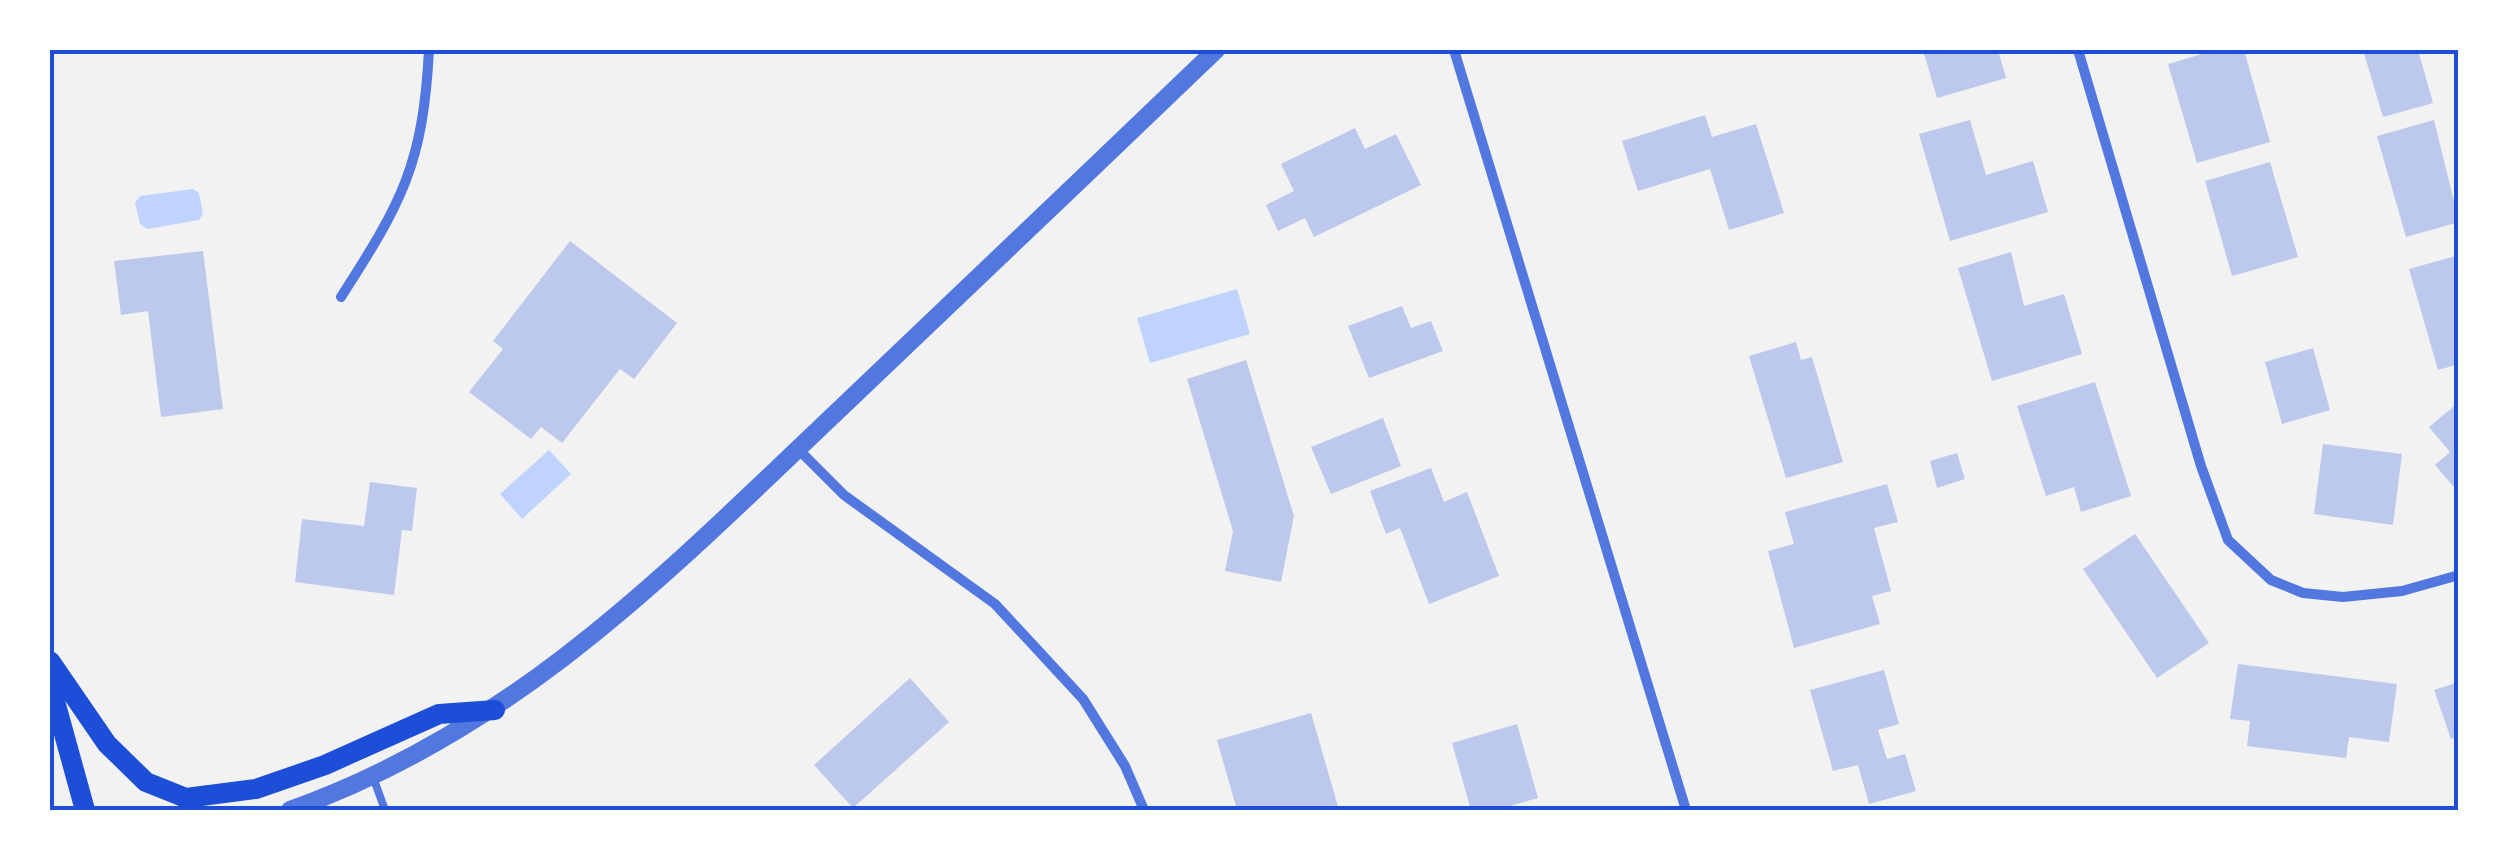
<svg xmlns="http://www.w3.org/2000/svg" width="2509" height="860" font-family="Quicksand,sans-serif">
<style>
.water{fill:#bfd3fe}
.building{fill:#bdc9ec}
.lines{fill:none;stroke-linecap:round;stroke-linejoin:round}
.service{stroke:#5277de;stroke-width:8}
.minor{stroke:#5277de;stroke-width:10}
.tertiary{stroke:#5277de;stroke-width:18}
.secondary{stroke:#1d4ed8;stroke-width:20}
.neatline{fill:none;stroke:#1d4ed8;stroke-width:4}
</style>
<rect width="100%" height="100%" fill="#f2f2f2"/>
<!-- water -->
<g class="water">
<polygon points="193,189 199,193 203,214 199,220 147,229 140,224 135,203 140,196"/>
<polygon points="1237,289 1250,334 1150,363 1137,318"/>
<polygon points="549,450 571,474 522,519 500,494"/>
</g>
<!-- building -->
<g class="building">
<polygon points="1923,50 1998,50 2006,78 1937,98"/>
<polygon points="2216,50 2244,50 2270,142 2197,163 2168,64"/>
<polygon points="2363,50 2418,50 2433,103 2383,117"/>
<polygon points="1705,115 1712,137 1756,124 1784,213 1729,230 1710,169 1638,191 1622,141"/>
<polygon points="1970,120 1986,175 2033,161 2048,212 1950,241 1919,134"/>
<polygon points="2434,120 2459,222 2406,237 2377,136"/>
<polygon points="1355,128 1365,149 1396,134 1421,185 1314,237 1305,218 1278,231 1266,205 1294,191 1281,164"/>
<polygon points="2270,162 2298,257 2232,276 2205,181"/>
<polygon points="570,241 677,323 634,379 620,369 562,443 541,427 531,439 469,392 503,349 493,341"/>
<polygon points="203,251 223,409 161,417 148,311 121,315 114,261"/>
<polygon points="2011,252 2024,306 2064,294 2082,354 1992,381 1958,268"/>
<polygon points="2459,255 2459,364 2438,370 2409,269"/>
<polygon points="1402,306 1411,328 1431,321 1443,351 1369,378 1348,326"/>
<polygon points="1796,342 1801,360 1812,357 1843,462 1786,478 1749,356"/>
<polygon points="2313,348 2330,410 2282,424 2265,362"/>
<polygon points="1246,360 1294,516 1281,582 1225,571 1233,531 1187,379"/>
<polygon points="2095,382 2131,496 2081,512 2074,487 2046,496 2017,406"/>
<polygon points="2459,402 2459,493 2435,465 2450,452 2429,427"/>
<polygon points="1383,418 1401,466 1331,494 1311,447"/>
<polygon points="2323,444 2402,454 2393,525 2314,514"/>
<polygon points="1957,453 1965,479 1937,488 1930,461"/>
<polygon points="1431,468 1444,502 1467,492 1499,576 1429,604 1400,528 1386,534 1370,491"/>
<polygon points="370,482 417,488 412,531 402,530 394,595 295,582 302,519 364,526"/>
<polygon points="1887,484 1898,522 1874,528 1891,591 1872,596 1880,624 1794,648 1768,551 1794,544 1785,512"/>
<polygon points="2135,534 2209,643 2157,678 2083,569"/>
<polygon points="2238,664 2397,684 2389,742 2349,737 2346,758 2247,746 2250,721 2230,719"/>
<polygon points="1884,670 1899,724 1878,730 1887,759 1905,754 1916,791 1869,804 1858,765 1833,771 1810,690"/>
<polygon points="910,678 949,722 853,808 814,765"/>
<polygon points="2459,682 2459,736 2451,739 2434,690"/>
<polygon points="1311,713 1339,810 1237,810 1217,740"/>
<polygon points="1517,724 1538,798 1496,810 1471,810 1452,743"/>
</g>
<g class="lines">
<!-- service -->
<polyline class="service" points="373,777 385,810"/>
<!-- minor -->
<g class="minor">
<polyline points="1454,50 1686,810"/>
<polyline points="2078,50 2201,466 2228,540 2271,580 2303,593 2343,597 2402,591 2459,575"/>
<path d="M341,297c61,-95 82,-132 88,-247"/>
<polyline points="798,449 844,495 995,604 1083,699 1125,766 1144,810"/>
</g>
<!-- tertiary -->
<path class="tertiary" d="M290,810c228,-81 381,-241 553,-404 124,-118 249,-237 373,-356"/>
<!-- secondary -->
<g class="secondary">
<polyline points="50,661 107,744 146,782 186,798 256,789 325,765 439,714 495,710"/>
<polyline points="50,683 85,810"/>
</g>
</g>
<!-- border -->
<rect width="2509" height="860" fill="none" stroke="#ffffff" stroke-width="105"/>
<rect x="52" y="52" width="2404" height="756" class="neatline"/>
</svg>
